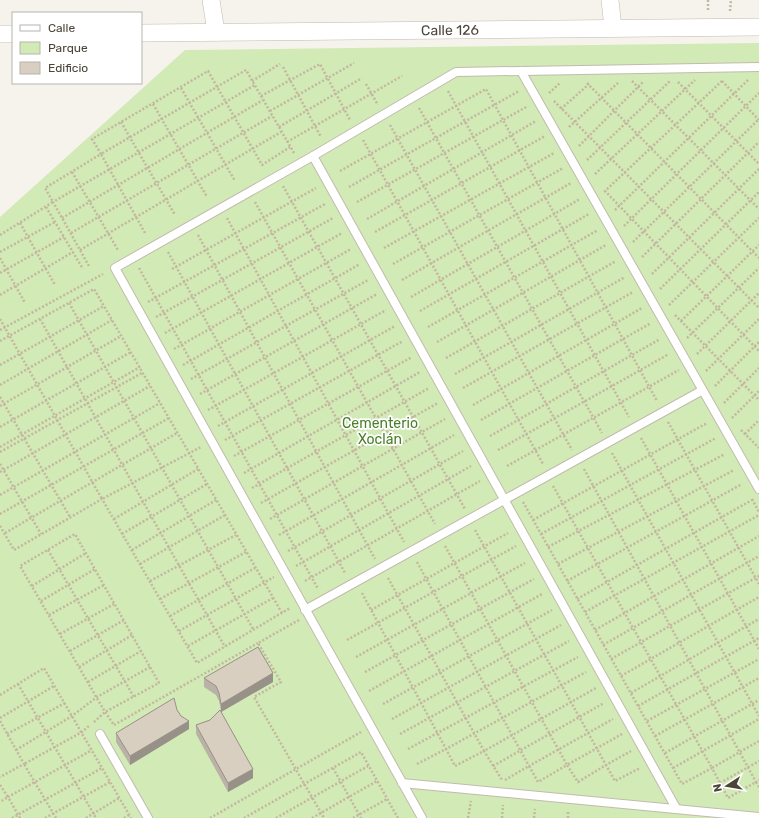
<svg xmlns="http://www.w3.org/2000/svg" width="759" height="818" font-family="Rubik,sans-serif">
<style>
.green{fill:#d2eab5}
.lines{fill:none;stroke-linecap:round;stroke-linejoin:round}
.lane-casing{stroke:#c2bbae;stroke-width:10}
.street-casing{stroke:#c2bbae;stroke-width:18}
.path{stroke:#c4b79f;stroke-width:2.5;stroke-dasharray:2 2;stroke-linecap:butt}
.lane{stroke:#fff;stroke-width:8}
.street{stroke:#fff;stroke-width:17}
.wall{fill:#bab2a6}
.shaded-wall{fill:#979187}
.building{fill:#d8cfc1;stroke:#979187}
.labels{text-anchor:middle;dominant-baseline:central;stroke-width:3.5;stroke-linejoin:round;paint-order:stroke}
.street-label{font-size:14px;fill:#4b4439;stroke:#fff}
.park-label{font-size:14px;fill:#4a7f2a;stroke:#fff}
</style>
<rect width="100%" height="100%" fill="#f6f3ec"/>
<!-- green -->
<polygon class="green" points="759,43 759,818 0,818 0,217 185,50"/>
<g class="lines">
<defs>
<g id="lane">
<polyline points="521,71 759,489"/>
<polyline points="313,156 676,808"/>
<polyline points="305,610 701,391"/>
<polyline points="100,734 148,818"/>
<polyline points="402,783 759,817"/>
<polyline points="422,818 115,268 313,156 456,72 759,67"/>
</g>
<g id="street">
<polyline points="211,0 216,32"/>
<polyline points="610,0 613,28"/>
<path id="s1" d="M141,33l618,-6"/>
<polyline points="0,34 13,34"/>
</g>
</defs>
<!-- lane casing -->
<use href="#lane" class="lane-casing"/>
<!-- street casing -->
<use href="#street" class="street-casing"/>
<!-- path -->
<g class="path">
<polyline points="708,0 708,11"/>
<polyline points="730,11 731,0"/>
<polyline points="283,67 321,137"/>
<polyline points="252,81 280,64"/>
<polyline points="632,81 759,209"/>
<polyline points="722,81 605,191 759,351"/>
<polyline points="722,81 759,120"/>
<polyline points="678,82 759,164"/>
<polyline points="587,83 759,258"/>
<polyline points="366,84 378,105"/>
<polyline points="181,88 235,181"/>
<polyline points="448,91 629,417"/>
<polyline points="549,93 560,83"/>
<polyline points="261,96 320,64 350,120"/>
<polyline points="554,101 759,308"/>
<polyline points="153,104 207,197"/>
<polyline points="419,108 602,433"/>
<polyline points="561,109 589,84"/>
<polyline points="270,111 354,63"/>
<polyline points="121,122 175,215"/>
<polyline points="390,125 572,450"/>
<polyline points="279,127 362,78"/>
<polyline points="569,127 619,82"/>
<polyline points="363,140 543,464"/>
<polyline points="287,142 402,76"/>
<polyline points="579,146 644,81"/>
<polyline points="587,160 670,81"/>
<polyline points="340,171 486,89 657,401"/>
<polyline points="72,172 118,250"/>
<polyline points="595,174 695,80"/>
<polyline points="283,186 465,509"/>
<polyline points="349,187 519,91"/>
<polyline points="255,202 435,524"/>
<polyline points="357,202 528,106"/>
<polyline points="46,207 83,269"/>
<polyline points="615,210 748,80"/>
<polyline points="62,218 263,100"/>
<polyline points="227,218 404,542"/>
<polyline points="367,219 536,121"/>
<polyline points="20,223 55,285"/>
<polyline points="624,226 759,93"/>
<polyline points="375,232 545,136"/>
<polyline points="71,233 272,116"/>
<polyline points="145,233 101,154 246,70 294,153"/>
<polyline points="0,235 53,202 45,188 101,154 92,139 208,71 262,165 290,147"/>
<polyline points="198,235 375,559"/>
<polyline points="633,242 759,119"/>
<polyline points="384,248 554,153"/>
<polyline points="80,250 281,132"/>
<polyline points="0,252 55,222"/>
<polyline points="168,252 345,573"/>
<polyline points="642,257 759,142"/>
<polyline points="0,258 25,303"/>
<polyline points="393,264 563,168"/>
<polyline points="89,266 53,202 255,85"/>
<polyline points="139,268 318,589"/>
<polyline points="172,269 316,188"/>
<polyline points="0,273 64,237"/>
<polyline points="652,274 759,169"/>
<polyline points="402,280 571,183"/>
<polyline points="660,289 759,192"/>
<polyline points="0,295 73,252"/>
<polyline points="411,297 580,199"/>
<polyline points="148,302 325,204"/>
<polyline points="69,303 253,629"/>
<polyline points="669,305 759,218"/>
<polyline points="420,311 589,214"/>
<polyline points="675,315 759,400"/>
<polyline points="156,317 333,218"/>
<polyline points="0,319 102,499 201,447"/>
<polyline points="40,319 225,647"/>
<polyline points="681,321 759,245"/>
<polyline points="428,327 598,230"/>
<polyline points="0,330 103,274"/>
<polyline points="165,333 342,233"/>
<polyline points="687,338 759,268"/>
<polyline points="0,341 94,289 282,613"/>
<polyline points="437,342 606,245"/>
<polyline points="174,349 351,249"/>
<polyline points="697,354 759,293"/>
<polyline points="446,358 616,261"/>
<polyline points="0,365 104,306"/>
<polyline points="183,365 360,264"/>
<polyline points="706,371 759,319"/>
<polyline points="455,374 625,277"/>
<polyline points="191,379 368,280"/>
<polyline points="0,385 112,320"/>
<polyline points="715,386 759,342"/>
<polyline points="463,388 633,292"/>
<polyline points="200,394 377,294"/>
<polyline points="0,397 70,517"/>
<polyline points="724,403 759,368"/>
<polyline points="473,405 642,308"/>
<polyline points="0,406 121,336"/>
<polyline points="208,410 386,310"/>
<polyline points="732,418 759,391"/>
<polyline points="481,420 651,323"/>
<polyline points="668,422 759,584"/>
<polyline points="218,426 395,326"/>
<polyline points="0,427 131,352"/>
<polyline points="741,430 759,448"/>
<polyline points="745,434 759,420"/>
<polyline points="490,436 660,339"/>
<polyline points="641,438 759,649"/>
<polyline points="225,440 403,341"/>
<polyline points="0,447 140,367"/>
<polyline points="498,450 669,354"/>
<polyline points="0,452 142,373"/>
<polyline points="612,453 759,716"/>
<polyline points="234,456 412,357"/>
<polyline points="0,464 41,534"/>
<polyline points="507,466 679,370"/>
<polyline points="584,469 756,782 759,780"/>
<polyline points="0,472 150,386"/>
<polyline points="244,473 420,372"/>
<polyline points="553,486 712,768 759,741"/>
<polyline points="252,488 429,388"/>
<polyline points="0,495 160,403"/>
<polyline points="752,499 759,512"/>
<polyline points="523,502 682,784 712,768 728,798 756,782 759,787"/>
<polyline points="261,503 438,403"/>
<polyline points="0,514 169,418"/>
<polyline points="114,519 198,469"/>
<polyline points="270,519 445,419"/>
<polyline points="533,520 707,423"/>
<polyline points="0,526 14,550 102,499 197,663 290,608"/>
<polyline points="475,530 606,765 631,751"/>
<polyline points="5,533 177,433"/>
<polyline points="122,534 207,484"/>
<polyline points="541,534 716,438"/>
<polyline points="279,535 454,435"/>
<polyline points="445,546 567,765 622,734"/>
<polyline points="548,547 725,454"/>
<polyline points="48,550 134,697"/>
<polyline points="132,550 216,500"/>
<polyline points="288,551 463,451"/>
<polyline points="417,562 529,766 613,719"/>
<polyline points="140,564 225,515"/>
<polyline points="558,564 734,470"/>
<polyline points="296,566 471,466"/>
<polyline points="388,578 484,751 596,688"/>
<polyline points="150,581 236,535"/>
<polyline points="305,581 480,481"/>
<polyline points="567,581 742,484"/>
<polyline points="32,586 86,553"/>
<polyline points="362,593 446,749 586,672"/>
<polyline points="160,599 246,552"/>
<polyline points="577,599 752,500"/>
<polyline points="41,601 95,569"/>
<polyline points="371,610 508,533"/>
<polyline points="585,612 759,515"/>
<polyline points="49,615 104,585"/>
<polyline points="170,616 255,568"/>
<polyline points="299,620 258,643 281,682 254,697 324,818"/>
<polyline points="595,630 759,536"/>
<polyline points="179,631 274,577"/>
<polyline points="60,634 114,604"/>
<polyline points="347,640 516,546"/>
<polyline points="603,645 759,556"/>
<polyline points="188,646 273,598"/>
<polyline points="70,651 124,620"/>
<polyline points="356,657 525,563"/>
<polyline points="611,659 759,576"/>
<polyline points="79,667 132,635"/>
<polyline points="365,672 534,579"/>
<polyline points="621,676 759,597"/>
<polyline points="88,682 141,651"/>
<polyline points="18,684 96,818"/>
<polyline points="369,691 542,594"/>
<polyline points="631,693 759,619"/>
<polyline points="0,695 44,668 131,818"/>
<polyline points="383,704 552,610"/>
<polyline points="638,706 759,638"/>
<polyline points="0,718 54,686"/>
<polyline points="392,719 561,625"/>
<polyline points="0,721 24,764 0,777"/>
<polyline points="647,721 759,659"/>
<polyline points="94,722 105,712 159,683 75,534 20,566 105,712 114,725"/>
<polyline points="114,725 258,643"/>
<polyline points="7,734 65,703"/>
<polyline points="400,734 569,641"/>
<polyline points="655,736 759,678"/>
<polyline points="408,749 578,657"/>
<polyline points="16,750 72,716 97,697 150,667"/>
<polyline points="665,753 759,700"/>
<polyline points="417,764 446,749 455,766 484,751 502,780"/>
<polyline points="493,766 604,703"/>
<polyline points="333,768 361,818"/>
<polyline points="673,768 759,719"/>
<polyline points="505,780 529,766 538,782 567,765 578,782 606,765 615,781 640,768"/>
<polyline points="720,783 759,761"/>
<polyline points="0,785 8,797 0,802"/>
<polyline points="12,818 102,768"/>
<polyline points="20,818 8,797 92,750"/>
<polyline points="45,818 110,782"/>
<polyline points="56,818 24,764 82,732 90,725"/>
<polyline points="86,818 119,798"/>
<polyline points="124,818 129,815"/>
<polyline points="210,818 361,732"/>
<polyline points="244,818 361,752 398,818"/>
<polyline points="276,818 368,766"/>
<polyline points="312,818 377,781"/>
<polyline points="353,818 387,799"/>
<polyline points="468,818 471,801"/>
<polyline points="502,818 503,805"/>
<polyline points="534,818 535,809"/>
<polyline points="568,818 568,812"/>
</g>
<!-- lane -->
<use href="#lane" class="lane"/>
<!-- street -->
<use href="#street" class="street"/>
</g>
<!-- wall -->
<g class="wall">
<polygon points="204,678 273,682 221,712 253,778 228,792 196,734 196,725 210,720 221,711 219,701 216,695 204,687"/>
<polygon points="177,710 189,729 130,765 116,742 116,733"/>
</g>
<!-- shaded-wall -->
<g class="shaded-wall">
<polygon points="273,673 273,682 221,712 221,704"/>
<polygon points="189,721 189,729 130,765 130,756"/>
<polygon points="253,769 253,778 228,792 228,783"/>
</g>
<!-- building -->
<g class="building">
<polygon points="258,647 273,673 221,704 219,693 216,686 204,678"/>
<polygon points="174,698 177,710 181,716 189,721 130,756 116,733"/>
<polygon points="220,710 253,769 228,783 196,725 210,720"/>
</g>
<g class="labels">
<!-- street labels -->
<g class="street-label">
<text stroke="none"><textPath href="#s1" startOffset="309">Calle 126</textPath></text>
</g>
<!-- park labels -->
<g class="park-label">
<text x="380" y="423">Cementerio<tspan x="380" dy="16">Xoclán</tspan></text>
</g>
</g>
<!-- legend -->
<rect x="12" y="12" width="130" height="72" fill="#ffffff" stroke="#b7b4b0"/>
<rect x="20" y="25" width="20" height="6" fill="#ffffff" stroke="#b7b4b0"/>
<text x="48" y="32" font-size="12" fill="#4b4439">Calle</text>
<rect x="20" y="42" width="20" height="12" fill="#d2eab5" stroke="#b7b4b0"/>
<text x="48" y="52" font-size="12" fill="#4b4439">Parque</text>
<rect x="20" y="62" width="20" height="12" fill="#d8cfc1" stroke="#b7b4b0"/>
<text x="48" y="72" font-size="12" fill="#4b4439">Edificio</text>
<!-- north arrow -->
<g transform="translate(727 786) rotate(258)" stroke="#ffffff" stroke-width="3" paint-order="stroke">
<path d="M0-3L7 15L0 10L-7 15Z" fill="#4b4439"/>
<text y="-6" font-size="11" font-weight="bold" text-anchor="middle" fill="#4b4439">N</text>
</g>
</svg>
